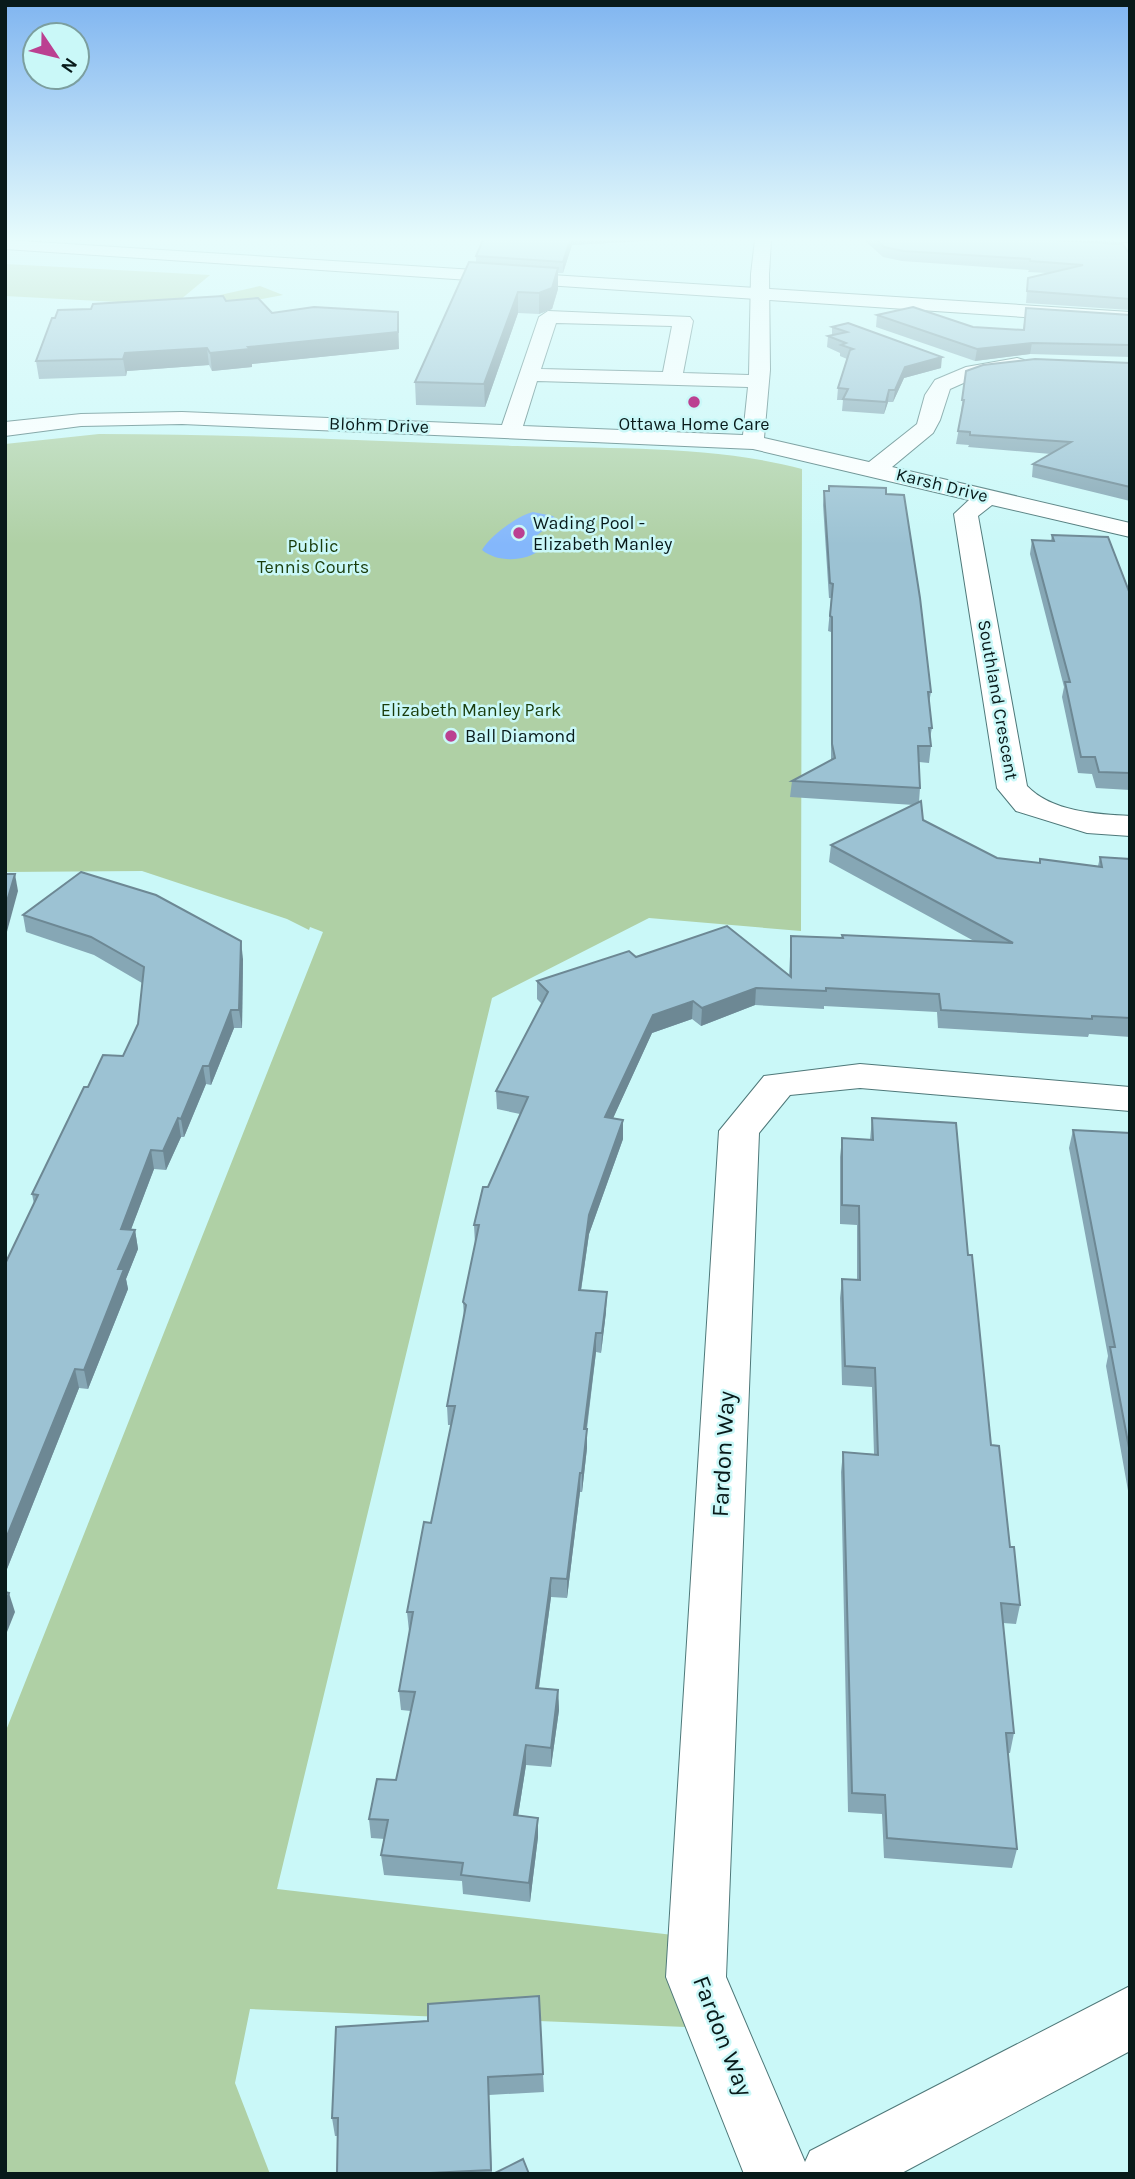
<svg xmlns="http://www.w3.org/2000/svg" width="1135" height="2179" font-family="Karla,sans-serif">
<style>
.green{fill:#afd0a5}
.water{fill:#84b7fb}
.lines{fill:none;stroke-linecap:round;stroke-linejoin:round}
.minor-casing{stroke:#4e7879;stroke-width:2}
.major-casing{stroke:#4e7879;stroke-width:2}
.minor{fill:#fff;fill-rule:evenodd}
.major{fill:#fff;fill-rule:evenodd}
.wall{fill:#86a7b5}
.shaded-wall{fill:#6d8894}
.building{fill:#9cc2d3;stroke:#6d8894;stroke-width:2}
.poi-dot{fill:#bb4091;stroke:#caf8f8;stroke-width:2.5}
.labels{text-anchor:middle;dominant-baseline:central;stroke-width:5;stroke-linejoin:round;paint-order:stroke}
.far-poi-label{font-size:18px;fill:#081a1a;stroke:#caf8f8;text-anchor:start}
.far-street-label{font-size:18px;fill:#081a1a;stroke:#caf8f8}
.far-park-label{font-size:18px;fill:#193c0b;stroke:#caf8f8}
.near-street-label{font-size:24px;fill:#081a1a;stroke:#caf8f8}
</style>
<rect width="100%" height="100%" fill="#caf8f8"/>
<!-- green -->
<g class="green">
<polygon points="5,264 210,275 174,305 5,296"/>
<polygon points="260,286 283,295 224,306 214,301 220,295"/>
<path d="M99,434c140,0 279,7 418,12 94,3 194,-1 285,23l-1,462 -152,-13 -157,80 -215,891 396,46 13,92 -436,-18 -15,74 35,91h-265v-441l318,-801 -13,-5 -1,3 -22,-11 -145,-48 -137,1v-428z"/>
</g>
<!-- water -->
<path class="water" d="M533,512l20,4 4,4 -21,16 5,13c-15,13 -43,14 -59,1 7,-13 36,-35 51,-38z"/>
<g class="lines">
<defs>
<g id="minor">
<path d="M755,240h16l-2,34 1,96 -6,68 105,24 48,-38 8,-29 10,-15 31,-13 51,-9 7,2 3,4 -3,4 -47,9 -27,12 -10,31 -7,13 -41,34 238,56v14l-138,-32 -14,11 49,270c25,26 69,28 103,30v20l-43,-3 -71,-22 -19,-23 -43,-274 15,-14 -216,-51 -571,-25 -101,2 -76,10v-14l76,-8 101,-2 320,13 37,-108 9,-6 142,6 3,4 -10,52 66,2 2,-101zM556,323l116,3 -9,46 -122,-3zM537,381l211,6 -5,48 -220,-9z"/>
<polygon points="997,240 1130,243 1130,253 1005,245"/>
<polygon points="860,1064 1130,1087 1130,1111 860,1088 790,1095 759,1133 726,1977 805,2162 810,2151 1130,1986 1130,2051 900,2174 744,2174 666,1977 719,1131 764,1076"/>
</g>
<polygon id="major" points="5,240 1130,312 1130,324 5,249"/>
</defs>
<!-- minor casing -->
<use href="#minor" class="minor-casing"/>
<!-- major casing -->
<use href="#major" class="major-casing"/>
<!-- minor -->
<use href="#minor" class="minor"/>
<!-- major -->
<use href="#major" class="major"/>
</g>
<!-- wall -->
<g class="wall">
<polygon points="478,240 663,240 572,245 563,273 558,273 558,289 552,309 539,314 518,313 485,407 416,405 415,382 476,263 476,256 483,240"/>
<polygon points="864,240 1048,240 1130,255 1130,310 1026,303 1028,278 1048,273 1028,272 1029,270 902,261 883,257"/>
<polygon points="226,301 272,313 399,349 252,364 252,367 212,371 209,365 127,371 126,376 39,379 36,361 55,318 91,309"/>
<polygon points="1026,308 1130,315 1130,357 1030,354 975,361 876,327 877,315 973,327 1023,330"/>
<polygon points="832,327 941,368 904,378 893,402 888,402 884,414 842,411 843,400 837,400 838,388 847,359 840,356 840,353 827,347 828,336 832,335"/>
<polygon points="1130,363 1130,501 1032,477 1033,464 1051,454 968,447 969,445 956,444 962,412 961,412 966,371"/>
<polygon points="824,491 886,494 931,692 929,703 932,728 930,738 931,746 929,763 919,762 920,788 919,802 923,820 997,858 1039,863 1098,866 1100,857 1130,859 1130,1037 1089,1034 1088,1037 938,1028 937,1012 824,1006 824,1009 755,1005 701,1026 692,1019 652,1033 613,1118 623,1120 623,1139 589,1234 581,1291 606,1312 601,1353 596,1352 587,1429 587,1448 582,1492 580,1492 567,1598 551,1597 539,1688 558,1690 559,1710 551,1767 526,1765 518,1816 538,1837 530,1902 463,1894 462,1881 384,1875 381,1855 385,1839 371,1838 369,1819 396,1780 411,1711 401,1710 399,1691 410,1631 409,1631 407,1612 431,1523 451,1425 448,1425 447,1406 464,1317 463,1302 475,1244 474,1225 488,1187 520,1114 497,1109 496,1091 542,1004 537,999 537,981 636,957 789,976 791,936 842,938 842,935 974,941 829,862 831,845 914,805 790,797 792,781 831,760 831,632 828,631 831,598 829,598 823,505"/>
<polygon points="1052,535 1130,594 1130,790 1096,788 1092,774 1078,773 1062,697 1064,687 1030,554 1032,540 1051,541"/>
<polygon points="23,915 243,959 242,1028 234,1028 211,1085 206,1084 184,1137 181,1137 166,1170 154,1169 131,1229 135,1230 138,1249 126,1279 128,1289 88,1389 79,1388 5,1574 5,1264 34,1204 32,1194 88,1087 123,1056 138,1024 142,983 94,955 26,932"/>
<polygon points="872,1118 968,1255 991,1445 1020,1605 1016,1624 1003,1623 1014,1733 1010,1753 1008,1753 1017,1849 1012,1868 884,1858 882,1814 848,1812 841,1472 843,1452 874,1454 872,1387 842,1385 840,1298 842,1279 857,1279 857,1225 840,1224 840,1157 842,1138 870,1140"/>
<polygon points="1073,1130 1130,1133 1130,1502 1106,1366 1108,1356 1069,1148"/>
<polygon points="336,2027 543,2074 544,2092 489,2095 492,2174 337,2174 338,2136 335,2136 332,2118"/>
</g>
<!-- shaded-wall -->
<g class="shaded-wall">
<polygon points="570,240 663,240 572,245 563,273 563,262"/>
<polygon points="558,268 558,289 552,309 539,314 539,293"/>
<polygon points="518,292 518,313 485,407 484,384"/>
<polygon points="398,312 399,349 252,364 252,367 212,371 210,353 248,347"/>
<polygon points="1032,343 1030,354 975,361 977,349"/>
<polygon points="207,348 209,365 127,371 126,376 123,359 125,353"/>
<polygon points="942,357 941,368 904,378 893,402 895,390 905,367"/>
<polygon points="889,390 888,402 884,414 886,402"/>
<polygon points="15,874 18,891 5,939 5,908"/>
<polygon points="241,941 243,959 242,1028 239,1010"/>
<polygon points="756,988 755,1005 701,1026 702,1008"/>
<polygon points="693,1001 692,1019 652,1033 605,1136 605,1117 653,1015"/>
<polygon points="231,1010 234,1028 211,1085 209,1066"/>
<polygon points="203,1066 206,1084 184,1137 181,1119"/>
<polygon points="178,1118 181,1137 166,1170 163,1151"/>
<polygon points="623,1120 623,1139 589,1234 578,1310 579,1290 589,1215"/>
<polygon points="151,1150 154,1169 124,1248 121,1229"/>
<polygon points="135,1230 138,1249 126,1279 128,1289 88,1389 84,1370 118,1269"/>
<polygon points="607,1292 606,1312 601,1353 602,1333"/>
<polygon points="596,1333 596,1352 584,1448 584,1429"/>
<polygon points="75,1369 79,1388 5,1574 5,1541"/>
<polygon points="587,1429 587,1448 582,1492 582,1473"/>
<polygon points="580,1473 580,1492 567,1598 567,1579"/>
<polygon points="551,1578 551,1597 536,1708 536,1688"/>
<polygon points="9,1593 15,1612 5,1637 5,1603"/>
<polygon points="558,1690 559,1710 551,1767 551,1748"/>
<polygon points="526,1745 526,1765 515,1835 514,1815"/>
<polygon points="538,1818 538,1837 530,1902 529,1883"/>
</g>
<!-- building -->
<g class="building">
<polygon points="483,240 570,240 563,262 476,256"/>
<polygon points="877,240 1048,240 1123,244 1130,255 1130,299 1027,291 1028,278 1083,265 1030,261 1030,259 903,251 884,247"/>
<polygon points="469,262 558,268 552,288 539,293 518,292 484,384 415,382"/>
<polygon points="223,296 226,301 258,298 272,313 314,307 398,312 398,332 248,347 250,349 210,353 207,348 125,353 123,359 36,361 52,318 55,318 58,310 91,309 93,304"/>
<polygon points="913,307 973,327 1024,330 1026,308 1130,315 1130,345 1032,343 977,349 877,315"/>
<polygon points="848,323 942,357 905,367 895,390 889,390 886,402 843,399 848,389 838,388 850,350 853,349 841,345 846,343 828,336 847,332 832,327"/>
<polygon points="1035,359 1130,363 1130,487 1033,464 1071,442 970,435 970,432 958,431 964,400 962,400 966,371 983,365"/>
<polygon points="829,486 886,488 886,494 904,495 920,598 931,692 928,692 932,728 929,728 931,746 918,746 920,788 792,781 835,758 832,744 832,617 830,616 833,584 830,583 824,491 829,491"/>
<polygon points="1052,535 1108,537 1130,594 1130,773 1099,772 1095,757 1081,757 1065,682 1070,682 1032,540 1054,541"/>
<polygon points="921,801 923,820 997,858 1040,863 1040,859 1102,867 1100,857 1130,859 1130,1018 1092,1016 1092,1019 941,1010 939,994 826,988 826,991 756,988 702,1008 693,1001 653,1015 605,1117 623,1120 589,1215 579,1290 607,1292 602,1333 596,1333 584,1429 587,1429 582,1473 580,1473 567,1579 551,1578 536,1688 558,1690 551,1748 526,1745 514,1815 538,1818 529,1883 461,1875 463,1863 381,1855 388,1820 369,1819 377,1779 396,1780 415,1692 399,1691 413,1612 407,1612 424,1522 431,1523 455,1406 447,1406 466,1305 463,1302 479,1225 474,1225 483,1187 488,1187 528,1097 496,1091 548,992 537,981 629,951 636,957 727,926 791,977 791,936 843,938 842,935 1013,943 831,845"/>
<polygon points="81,872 156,895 241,941 239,1010 231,1010 209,1066 203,1066 181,1119 178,1118 163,1151 151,1150 121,1229 135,1230 118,1269 124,1269 84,1370 75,1369 5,1541 5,1264 38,1195 32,1194 84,1087 88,1087 103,1055 123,1056 138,1024 144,967 91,937 23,915"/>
<polygon points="5,874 15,874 5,908"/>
<polygon points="872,1118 956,1123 968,1255 972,1255 991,1445 999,1446 1010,1547 1014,1547 1020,1605 1001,1603 1014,1733 1006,1733 1017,1849 887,1838 885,1795 852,1793 843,1452 878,1455 875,1368 845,1366 842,1279 860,1280 859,1206 842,1205 842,1138 873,1140"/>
<polygon points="1073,1130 1130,1133 1130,1453 1110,1347 1115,1347"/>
<polygon points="5,1592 9,1593 5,1603"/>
<polygon points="539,1996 543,2074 488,2077 491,2170 409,2174 337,2174 338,2118 332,2118 336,2027 428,2021 428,2004"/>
<polygon points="523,2159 529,2174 493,2174"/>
</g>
<!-- sky -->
<linearGradient id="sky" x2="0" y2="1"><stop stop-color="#80b5f0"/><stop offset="0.44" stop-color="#e7fcfc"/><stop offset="1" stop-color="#e7fcfc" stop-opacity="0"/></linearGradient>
<rect width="1135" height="545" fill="url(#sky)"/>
<!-- markers -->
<g class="poi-dot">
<circle cx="694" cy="402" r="7"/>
<circle cx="519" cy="533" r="7"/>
<circle cx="451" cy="736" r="7"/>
</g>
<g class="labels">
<!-- far-poi labels -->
<g class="far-poi-label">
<text x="694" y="424" text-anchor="middle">Ottawa Home Care</text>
<text x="533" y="523">Wading Pool -<tspan x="533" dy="21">Elizabeth Manley</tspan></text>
<text x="465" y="736">Ball Diamond</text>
</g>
<!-- far-street labels -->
<g class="far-street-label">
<text transform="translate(379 425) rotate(2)">Blohm Drive</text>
<text transform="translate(942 485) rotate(14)">Karsh Drive</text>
<text transform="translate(998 700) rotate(80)">Southland Crescent</text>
</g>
<!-- far-park labels -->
<g class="far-park-label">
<text x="313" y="546">Public<tspan x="313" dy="21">Tennis Courts</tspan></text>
<text x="471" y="710">Elizabeth Manley Park</text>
</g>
<!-- near-street labels -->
<g class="near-street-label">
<text transform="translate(723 1454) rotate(-87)">Fardon Way</text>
<text transform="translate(723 2036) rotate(69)">Fardon Way</text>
</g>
</g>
<!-- border -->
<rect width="1135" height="2179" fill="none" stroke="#081a1a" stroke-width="14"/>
<!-- north arrow -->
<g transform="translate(56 56) rotate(125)"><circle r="33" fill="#caf8f8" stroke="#7c9f9f" stroke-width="2"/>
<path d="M0-5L12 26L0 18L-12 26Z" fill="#bb4091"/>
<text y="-10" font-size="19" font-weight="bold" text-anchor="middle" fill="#081a1a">N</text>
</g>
</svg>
